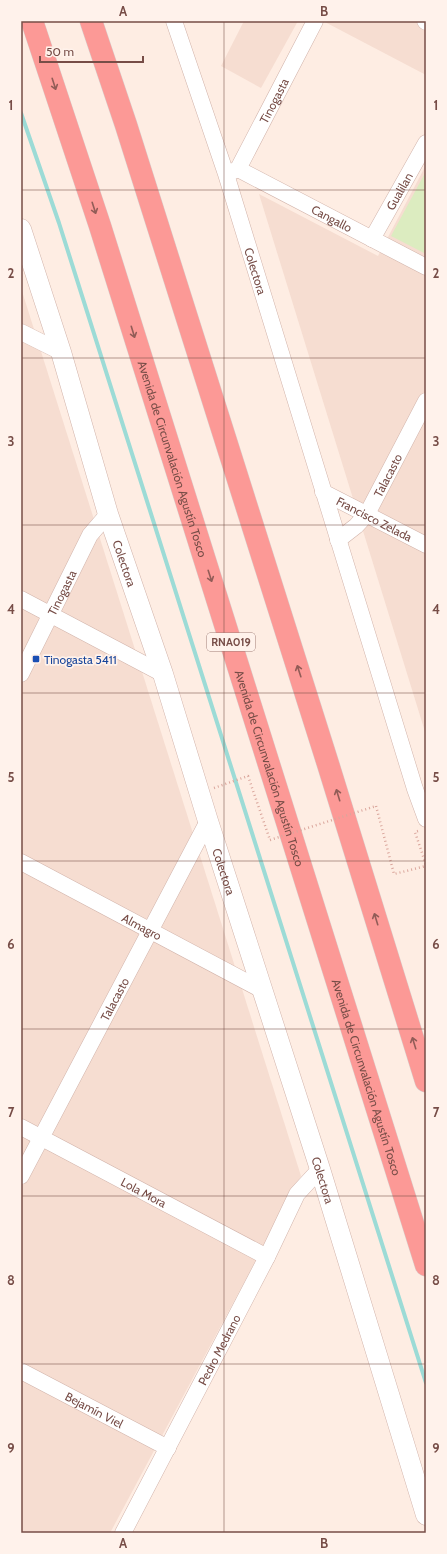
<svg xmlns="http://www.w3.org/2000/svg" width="447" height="1554" font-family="Cabin,sans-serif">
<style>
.residential{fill:#f6ddd1}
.green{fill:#dcecc0}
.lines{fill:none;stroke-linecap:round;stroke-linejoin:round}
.stream{stroke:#9cdbd6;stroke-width:4}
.minor-casing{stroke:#d2b4ab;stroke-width:17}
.tertiary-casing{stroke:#d2b4ab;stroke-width:21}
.motorway-casing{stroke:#d9cdcb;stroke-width:23}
.path{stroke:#daa69c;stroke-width:2.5;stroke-dasharray:1 3;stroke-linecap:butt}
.minor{stroke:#fff;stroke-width:16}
.tertiary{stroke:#fff;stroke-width:20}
.motorway{stroke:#fc9996;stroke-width:22}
.path-bridge{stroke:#daa69c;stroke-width:2.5;stroke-dasharray:1 3;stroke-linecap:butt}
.oneway{stroke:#925c57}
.grid{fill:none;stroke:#774d47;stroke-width:1;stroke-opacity:0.55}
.transit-dot{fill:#1a4fb4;stroke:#fff2eb;stroke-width:1.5}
.labels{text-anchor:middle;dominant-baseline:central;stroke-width:3.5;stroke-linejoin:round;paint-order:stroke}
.shield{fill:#fff2eb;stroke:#a07e78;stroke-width:1}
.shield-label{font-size:11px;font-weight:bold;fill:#774d47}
.street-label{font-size:12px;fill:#774d47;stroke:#fff2eb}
.transit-label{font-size:12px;fill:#164399;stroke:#fff2eb;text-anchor:start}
.neatline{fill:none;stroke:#774d47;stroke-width:1.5}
.grid-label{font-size:13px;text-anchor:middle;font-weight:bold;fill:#774d47}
</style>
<rect width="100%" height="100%" fill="#feede3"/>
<!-- residential -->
<g class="residential">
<polygon points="244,21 298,21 261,88 221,66"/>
<polygon points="323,21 426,21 426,75"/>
<polygon points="426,165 426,735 259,194 378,256"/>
<polygon points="21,288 301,1176 110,1533 21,1533"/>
</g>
<!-- green -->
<polygon class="green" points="425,173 426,174 426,254 391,236"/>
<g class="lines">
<!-- stream -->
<polyline class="stream" points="21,113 59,223 426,1383"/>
<defs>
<g id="minor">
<path id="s1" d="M174,21l52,153 189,615 11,30"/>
<polyline points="425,21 426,22"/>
<path id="s2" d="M238,169l188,98"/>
<path id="s3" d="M229,173l9,-4 77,-148"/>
<path id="s4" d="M372,239l54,-96"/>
<polyline points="21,332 61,352"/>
<path id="s5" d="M323,492l103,53"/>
<path id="s6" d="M338,540l18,-14 11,-12 59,-113"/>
<polyline points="21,599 163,674"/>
<path id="s7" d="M21,674l69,-139 18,-21"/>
<path id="s8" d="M21,862l241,128"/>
<path id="s9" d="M21,1127l246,130"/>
<path id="s10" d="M21,1176l187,-355"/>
<path id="s11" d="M21,1371l147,77"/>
<path id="s12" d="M123,1533l144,-276 30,-63 23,-25"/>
</g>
<g id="tertiary">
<path id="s13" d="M21,229l40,123 47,162 55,160 45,147 112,348 106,346"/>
</g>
<g id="motorway">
<path id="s14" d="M32,21l68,205 326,1039"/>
<polyline points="91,21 126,125 328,764 426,1081"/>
</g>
</defs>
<!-- minor casing -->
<use href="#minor" class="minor-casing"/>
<!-- tertiary casing -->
<use href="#tertiary" class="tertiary-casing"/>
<!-- motorway casing -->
<use href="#motorway" class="motorway-casing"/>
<!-- path -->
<g class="path">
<polyline points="214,788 248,776 270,840"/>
<polyline points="376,806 394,874 426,866"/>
<polyline points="418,831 415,832 426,865"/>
</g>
<!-- minor -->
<use href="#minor" class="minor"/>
<!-- tertiary -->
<use href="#tertiary" class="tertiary"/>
<!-- motorway -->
<use href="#motorway" class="motorway"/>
<!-- path-bridge -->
<polyline class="path-bridge" points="270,840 376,806"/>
</g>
<!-- one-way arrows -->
<defs><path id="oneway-shaft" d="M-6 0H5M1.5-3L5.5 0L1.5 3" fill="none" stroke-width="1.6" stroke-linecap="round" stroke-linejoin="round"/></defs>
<g class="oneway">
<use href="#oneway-shaft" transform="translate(54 84) rotate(72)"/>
<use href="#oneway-shaft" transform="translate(94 208) rotate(72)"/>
<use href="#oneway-shaft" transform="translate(133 332) rotate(73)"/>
<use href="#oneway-shaft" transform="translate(210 576) rotate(72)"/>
<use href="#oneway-shaft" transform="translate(299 671) rotate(-108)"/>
<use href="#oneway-shaft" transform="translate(338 795) rotate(-107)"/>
<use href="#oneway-shaft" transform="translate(376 919) rotate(-107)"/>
<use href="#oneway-shaft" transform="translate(414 1043) rotate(-107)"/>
</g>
<!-- grid -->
<path class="grid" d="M224,21v1512M21,190h405M21,358h405M21,525h405M21,693h405M21,861h405M21,1029h405M21,1196h405M21,1364h405"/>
<!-- markers -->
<rect class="transit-dot" x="32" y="655" width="8" height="8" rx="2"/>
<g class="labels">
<!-- shield labels -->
<rect class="shield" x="207" y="633" width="48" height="18" rx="3"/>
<g class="shield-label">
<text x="231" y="642">RNA019</text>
</g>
<!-- street labels -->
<g class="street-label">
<text stroke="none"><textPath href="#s3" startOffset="87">Tinogasta</textPath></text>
<text stroke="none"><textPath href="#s4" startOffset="55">Gualilan</textPath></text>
<text stroke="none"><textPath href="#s2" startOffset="106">Cangallo</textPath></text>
<text stroke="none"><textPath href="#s1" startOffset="263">Colectora</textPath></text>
<text stroke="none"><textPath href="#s14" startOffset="460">Avenida de Circunvalación Agustín Tosco</textPath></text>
<text stroke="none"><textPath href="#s6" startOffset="83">Talacasto</textPath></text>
<text stroke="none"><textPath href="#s5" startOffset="58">Francisco Zelada</textPath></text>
<text stroke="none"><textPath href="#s13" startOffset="350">Colectora</textPath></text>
<text stroke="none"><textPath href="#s7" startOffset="91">Tinogasta</textPath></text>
<text stroke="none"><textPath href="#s14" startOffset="784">Avenida de Circunvalación Agustín Tosco</textPath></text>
<text stroke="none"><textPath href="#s13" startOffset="674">Colectora</textPath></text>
<text stroke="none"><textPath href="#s8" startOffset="137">Almagro</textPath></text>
<text stroke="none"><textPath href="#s10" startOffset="200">Talacasto</textPath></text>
<text stroke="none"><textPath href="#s14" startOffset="1108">Avenida de Circunvalación Agustín Tosco</textPath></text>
<text stroke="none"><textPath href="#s13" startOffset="998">Colectora</textPath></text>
<text stroke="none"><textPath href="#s9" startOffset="139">Lola Mora</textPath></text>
<text stroke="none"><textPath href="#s12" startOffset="207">Pedro Medrano</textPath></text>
<text stroke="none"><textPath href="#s11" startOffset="83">Bejamín Viel</textPath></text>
</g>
<!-- transit labels -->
<g class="transit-label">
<text x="44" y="659">Tinogasta 5411</text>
</g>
</g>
<!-- border -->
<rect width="447" height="1554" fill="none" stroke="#fff2eb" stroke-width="44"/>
<!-- scale -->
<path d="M40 56v6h103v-6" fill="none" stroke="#774d47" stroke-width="2"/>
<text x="46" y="56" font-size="12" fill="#774d47" stroke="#fff2eb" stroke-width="3" paint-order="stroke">50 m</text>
<rect x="22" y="22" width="403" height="1510" class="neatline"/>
<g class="grid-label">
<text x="123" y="16">A</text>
<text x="324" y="16">B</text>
<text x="11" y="110">1</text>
<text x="436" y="110">1</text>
<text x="11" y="278">2</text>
<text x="436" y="278">2</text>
<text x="11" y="446">3</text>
<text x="436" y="446">3</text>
<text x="11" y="614">4</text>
<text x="436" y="614">4</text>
<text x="11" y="782">5</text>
<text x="436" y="782">5</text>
<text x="11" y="949">6</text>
<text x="436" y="949">6</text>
<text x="11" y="1117">7</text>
<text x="436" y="1117">7</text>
<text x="11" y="1285">8</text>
<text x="436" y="1285">8</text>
<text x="11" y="1453">9</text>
<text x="436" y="1453">9</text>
<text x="123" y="1548">A</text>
<text x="324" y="1548">B</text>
</g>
</svg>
